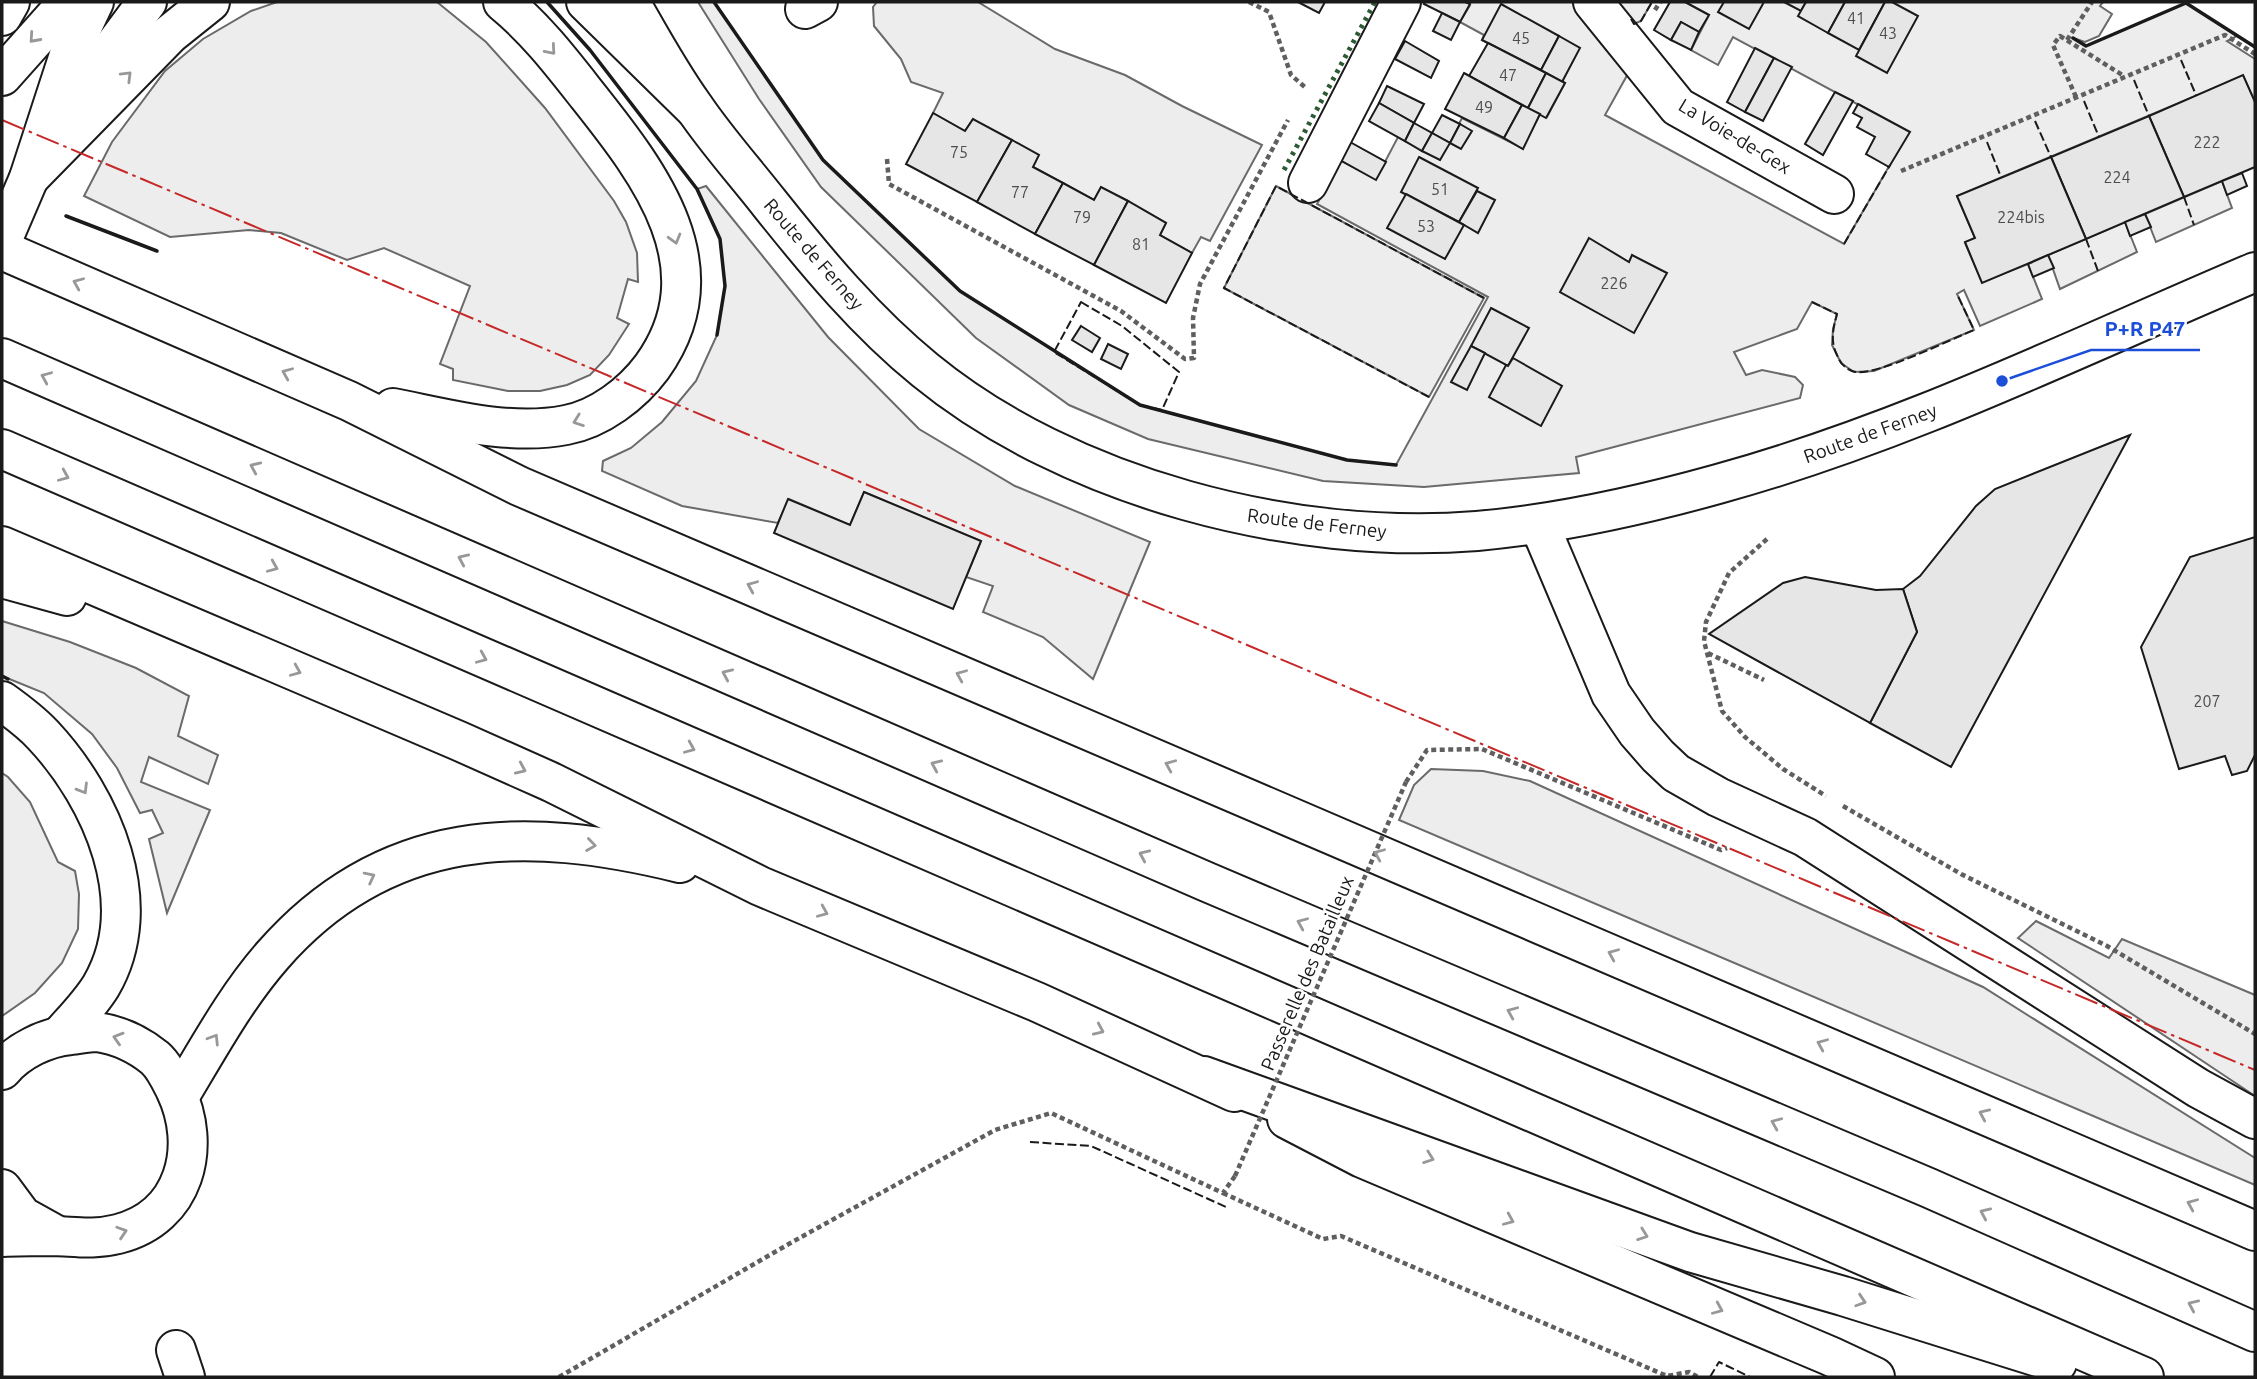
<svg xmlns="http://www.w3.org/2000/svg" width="2257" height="1379" font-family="Ubuntu,sans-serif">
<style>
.built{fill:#ededed;stroke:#6a6a6a;stroke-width:2}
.building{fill:#e6e6e6;stroke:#1a1a1a;stroke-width:2}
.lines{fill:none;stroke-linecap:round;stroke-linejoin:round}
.minor-casing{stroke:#1a1a1a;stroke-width:42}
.major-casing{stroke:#1a1a1a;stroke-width:42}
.highway-casing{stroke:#1a1a1a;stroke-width:42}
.path{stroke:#5f5f5f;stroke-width:4.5;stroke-dasharray:5 3.5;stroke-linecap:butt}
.minor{stroke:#fff;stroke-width:38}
.major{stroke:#fff;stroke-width:38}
.highway{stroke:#fff;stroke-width:38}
.path-bridge{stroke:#5f5f5f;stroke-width:4.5;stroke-dasharray:5 3.5;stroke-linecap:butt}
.hedge{stroke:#2b5a34;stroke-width:5;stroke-dasharray:3.5 5;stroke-linecap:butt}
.fence{stroke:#1a1a1a;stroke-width:2;stroke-dasharray:9 3.5;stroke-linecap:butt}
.wall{stroke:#1a1a1a;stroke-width:3.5}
.power{stroke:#c62828;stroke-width:2;stroke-dasharray:24 5 3.5 5;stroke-linecap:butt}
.oneway{stroke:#989898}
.labels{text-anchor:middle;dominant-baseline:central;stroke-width:5;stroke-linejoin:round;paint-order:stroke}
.number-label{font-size:16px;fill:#4d4d4d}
.street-label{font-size:19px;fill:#1a1a1a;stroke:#fff}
.leader{fill:none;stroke:#1d4ed8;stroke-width:2.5}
.callout-dot{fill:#1d4ed8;stroke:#fff;stroke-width:2.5}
.callout-label{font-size:21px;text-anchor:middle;font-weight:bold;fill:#1d4ed8;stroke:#fff;stroke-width:5;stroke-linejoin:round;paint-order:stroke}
</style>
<rect width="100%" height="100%" fill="#fff"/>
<!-- built -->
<g class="built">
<polygon points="277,2 437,2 486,42 545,108 614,201 626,222 637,253 638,282 628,279 617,318 629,324 609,355 590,375 567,385 540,391 508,391 453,380 453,369 440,364 470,286 384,248 347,260 281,233 249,230 170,237 84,196 112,142 165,71 203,39 251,11"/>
<polygon points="698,2 714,2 823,160 960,291 1140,405 1347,460 1396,465 1488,297 1317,204 1340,160 1376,179 1398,137 1440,160 1462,118 1522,148 1540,114 1547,117 1565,83 1482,40 1484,35 1460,22 1470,5 1465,2 1572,2 1630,70 1605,115 1844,244 1909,132 1733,37 1718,65 1691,50 1709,15 1685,2 2103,2 2100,6 2112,14 2099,36 2085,42 2076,39 2086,46 2186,3 2237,36 2227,41 2255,59 2255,102 2243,76 1957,196 1975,238 1965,243 1982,282 2028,264 2042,299 1980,326 1964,290 1957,294 1974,330 1874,371 1854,372 1841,363 1832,345 1833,329 1837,314 1812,302 1797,329 1734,352 1746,375 1762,370 1795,377 1803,385 1800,398 1576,457 1579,473 1424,487 1323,481 1148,439 1069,405 976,338 821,187 759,99"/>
<polygon points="877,2 978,2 1055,49 1125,75 1182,106 1262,145 1210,241 1201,237 1192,253 1160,235 1166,223 1128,201 1101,187 1094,200 1033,167 973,119 965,131 933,113 943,93 911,82 901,59 874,26 873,7"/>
<polygon points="1616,2 1652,2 1641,21 1634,24"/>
<polygon points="2222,181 2232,208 2156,242 2145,214"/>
<polygon points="706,186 828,337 919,429 1015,486 1150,542 1093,679 1043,637 983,612 993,586 966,577 981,541 864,492 850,525 789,499 778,523 682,506 602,471 603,461 631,448 662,422 696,381 717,335 725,286 720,239 697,189"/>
<polygon points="1276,186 1484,298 1429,397 1224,288"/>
<polygon points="2125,222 2137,252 2060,289 2048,255"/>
<polygon points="2,621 70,642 136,668 189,696 178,736 218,755 208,784 149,757 141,782 210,810 167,913 149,839 163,833 152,810 140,813 117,768 92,734 44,693 2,676"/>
<polygon points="1431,769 1483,771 1530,781 1983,987 2255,1158 2255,1185 1399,820 1414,785"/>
<polygon points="2,773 8,777 30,802 58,862 75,871 79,894 78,929 62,963 35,993 2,1016"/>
<polygon points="2036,921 2109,958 2122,939 2255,995 2255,1096 2018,938"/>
</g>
<!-- building -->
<g class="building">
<polygon points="1298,2 1325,2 1319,13"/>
<polygon points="1425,2 1465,2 1470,4 1460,22 1424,4"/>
<polygon points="1670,2 1685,2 1709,15 1699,32 1681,22 1671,40 1654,30"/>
<polygon points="1724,2 1764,2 1749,29 1718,12"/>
<polygon points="1784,2 1806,2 1801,11"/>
<polygon points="1806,2 1845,2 1828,33 1798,16"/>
<polygon points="1845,2 1885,2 1859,50 1828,33"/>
<polygon points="1885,2 1892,2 1918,16 1887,73 1856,56"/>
<polygon points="1501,4 1559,36 1541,70 1482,40"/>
<polygon points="1442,13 1460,22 1451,40 1433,31"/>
<polygon points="1681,22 1699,32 1691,50 1671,40"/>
<polygon points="1559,36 1580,48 1562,82 1541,70"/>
<polygon points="1405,41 1439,61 1431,78 1395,59"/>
<polygon points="1488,43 1546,73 1528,108 1469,76"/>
<polygon points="1755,48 1774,58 1745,112 1727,102"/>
<polygon points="1774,58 1792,67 1763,121 1745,112"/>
<polygon points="1464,73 1522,105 1504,138 1445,109"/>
<polygon points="1546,73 1565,83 1546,118 1528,108"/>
<polygon points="2243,75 2255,102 2255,167 2184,197 2149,116"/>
<polygon points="1387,86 1424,104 1414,123 1379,103"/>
<polygon points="1835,92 1853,101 1823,155 1805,144"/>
<polygon points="1379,103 1414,123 1405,141 1369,121"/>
<polygon points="1858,104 1910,132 1889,167 1866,154 1875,137 1857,127 1862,118 1853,113"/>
<polygon points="1522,105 1540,114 1523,149 1504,138"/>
<polygon points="933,113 965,131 973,119 1012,140 977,202 906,164"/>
<polygon points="1442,115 1460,124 1450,143 1432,133"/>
<polygon points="2149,116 2184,197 2086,239 2051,157"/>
<polygon points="1414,123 1432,133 1422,151 1405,141"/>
<polygon points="1460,124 1472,131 1461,149 1450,143"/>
<polygon points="1432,133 1450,143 1440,160 1422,151"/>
<polygon points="1012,140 1039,155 1033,167 1063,183 1035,234 977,202"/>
<polygon points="1350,142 1386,162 1376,180 1340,160"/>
<polygon points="1419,157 1478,188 1459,222 1401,192"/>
<polygon points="2051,157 2086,239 1982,283 1965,242 1975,238 1957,196"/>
<polygon points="2242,173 2247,186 2227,195 2222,181"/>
<polygon points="1063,183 1094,200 1101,187 1128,201 1094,265 1035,234"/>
<polygon points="1477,191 1495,200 1478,233 1459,222"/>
<polygon points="1406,194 1464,225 1445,259 1387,228"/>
<polygon points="1128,201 1166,223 1160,235 1192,253 1166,303 1094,265"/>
<polygon points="2145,214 2151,227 2130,236 2125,222"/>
<polygon points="1589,238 1629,262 1632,255 1667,273 1634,333 1560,292"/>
<polygon points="2048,255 2054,268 2033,277 2028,264"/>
<polygon points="1491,308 1529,328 1508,366 1471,346"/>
<polygon points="1081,326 1100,338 1092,352 1072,340"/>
<polygon points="1108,344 1128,354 1121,369 1101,359"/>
<polygon points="1471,346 1485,353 1467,390 1451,382"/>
<polygon points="1513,358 1562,386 1541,426 1489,397 1506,365 1508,366"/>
<polygon points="2130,435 1951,767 1870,723 1917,632 1903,589 1920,576 1976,506 1995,489"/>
<polygon points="864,492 981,541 953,609 774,533 788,499 850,525"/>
<polygon points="2255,537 2255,755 2247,771 2232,775 2225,756 2179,769 2141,647 2190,557"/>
<polygon points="1805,577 1876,590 1903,589 1917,632 1870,723 1709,634 1783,583"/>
</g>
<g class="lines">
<defs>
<g id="minor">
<path d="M630,2c20,35 40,72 64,105 23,34 51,65 76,97 47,59 96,118 155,166 144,118 368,176 552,161 81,-7 162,-25 241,-47 186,-51 360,-137 537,-212"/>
<polyline points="1593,2 1678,107 1834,194"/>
<polyline points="805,9 818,2"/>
<polyline points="1308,183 1401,2"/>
<polyline points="1539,524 1611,694 1637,732 1658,756 1676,773 1718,797 1805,837 2198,1088 2255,1119"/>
<polyline points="176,1350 185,1377"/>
</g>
<g id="major">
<polyline points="586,2 694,108"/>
<polyline points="2,16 10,2"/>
<polyline points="2,76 68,2"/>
<polyline points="61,125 88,81 147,2"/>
<polyline points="2,241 29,178 69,55 94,2"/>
<polyline points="2,546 459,741 551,782 760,886 1037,1002 1234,1092"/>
<polyline points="2,578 67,596"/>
<path d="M2,1070c16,-19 44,-33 69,-35 8,-1 18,-3 26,-3 21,3 42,13 58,26 9,8 15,21 20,31 28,58 10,128 -57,145 -25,6 -39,3 -63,2 -18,0 -36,0 -53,1"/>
<path d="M179,1097c29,-48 57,-100 94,-142 113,-129 252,-130 407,-92"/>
<polyline points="1287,1119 1362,1158 1830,1356 1875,1377"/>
<polyline points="2,1189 22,1216 58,1236"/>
</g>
<g id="highway">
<polyline points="29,178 170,34 210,2"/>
<polyline points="2,250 349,401 519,486 2255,1231"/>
<polyline points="2,358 1207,882 1929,1188 2255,1332"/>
<path d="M393,408c56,11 116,28 173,17 33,-6 66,-31 86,-58 71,-99 -2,-193 -64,-271 -26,-33 -52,-67 -85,-94"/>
<polyline points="2,449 2144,1377"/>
<path d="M2,701c14,10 29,21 41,34 59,63 106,169 58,251 -11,18 -27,34 -41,50"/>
<polyline points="1204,1076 1690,1252 1843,1296 2057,1363"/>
</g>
</defs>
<!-- minor casing -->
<use href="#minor" class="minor-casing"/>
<!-- major casing -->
<use href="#major" class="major-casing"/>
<!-- highway casing -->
<use href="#highway" class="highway-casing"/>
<!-- path -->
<g class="path">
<polyline points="1249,2 1269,12 1291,75 1306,88"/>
<polyline points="1655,10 1660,2"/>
<polyline points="2067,40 2092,2"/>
<polyline points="2076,97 2053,45 2060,36 2124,76"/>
<polyline points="887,159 889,184 1121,311 1185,359 1194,358 1193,318 1200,284 1288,120"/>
<polyline points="1901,171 2225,35 2255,54"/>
<polyline points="1767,539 1729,573 1706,622 1704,641 1722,711 1745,737 1783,769 1826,796"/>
<polyline points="1708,653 1764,680"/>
<polyline points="1406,782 1427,750 1482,749 1721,850 1727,848"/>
<polyline points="1843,806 1961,874 2107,946 2255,1034"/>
<polyline points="1223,1193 1323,1239 1341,1236 1667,1376 1689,1372 1698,1377"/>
<polyline points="559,1377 794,1241 995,1130 1051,1113 1223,1193 1235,1176"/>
</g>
<!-- minor -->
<use href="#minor" class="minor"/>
<!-- major -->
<use href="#major" class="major"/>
<!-- highway -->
<use href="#highway" class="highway"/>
<!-- path-bridge -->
<polyline class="path-bridge" points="1235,1176 1406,782"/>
<!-- hedge -->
<polyline class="hedge" points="1284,170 1375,2"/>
<!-- fence -->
<g class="fence">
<polyline points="1631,19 1634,24 1641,21 1652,2"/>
<polyline points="2181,60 2196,95"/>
<polyline points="2134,80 2149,116"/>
<polyline points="2084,101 2099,137"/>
<polyline points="2035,121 2051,157"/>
<polyline points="1987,142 2001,177"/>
<polyline points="2184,197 2194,225"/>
<polyline points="2086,239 2098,271"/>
<polyline points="1844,244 1890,165"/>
<polygon points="1081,302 1122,326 1179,372 1162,410 1140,405 1054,352"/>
<path d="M1812,302l25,12c-4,15 -7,27 0,41 3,8 10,16 19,17 23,3 93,-32 118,-42l-17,-36"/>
<polyline points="1429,397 1224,288 1276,186 1484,298"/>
<polyline points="1030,1142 1091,1146 1226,1207"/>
<polyline points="1710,1377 1719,1362 1750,1377"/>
</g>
<!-- wall -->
<g class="wall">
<polyline points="547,2 590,50 697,189 720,239 725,286 717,335"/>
<polyline points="714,2 823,160 960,291 1140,405 1347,460 1396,465"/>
<polyline points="2073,38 2086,46 2186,3 2255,47"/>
<polyline points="66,216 157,251"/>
<polyline points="2,676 8,679"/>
</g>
<!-- power -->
<polyline class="power" points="2,120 2255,1070"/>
</g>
<!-- one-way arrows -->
<defs><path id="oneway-chevron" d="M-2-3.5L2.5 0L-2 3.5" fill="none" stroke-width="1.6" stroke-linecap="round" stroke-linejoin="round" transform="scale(1.75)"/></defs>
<g class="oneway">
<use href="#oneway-chevron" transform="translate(34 38) rotate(132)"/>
<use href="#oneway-chevron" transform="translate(551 50) rotate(49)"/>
<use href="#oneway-chevron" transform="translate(127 76) rotate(-45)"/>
<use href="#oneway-chevron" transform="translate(675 239) rotate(74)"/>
<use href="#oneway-chevron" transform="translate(78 283) rotate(-157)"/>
<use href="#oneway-chevron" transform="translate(287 373) rotate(-157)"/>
<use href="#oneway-chevron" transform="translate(46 377) rotate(-157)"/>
<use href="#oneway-chevron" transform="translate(578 421) rotate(160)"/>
<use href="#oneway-chevron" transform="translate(255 467) rotate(-156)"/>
<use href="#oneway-chevron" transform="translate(64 476) rotate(23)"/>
<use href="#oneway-chevron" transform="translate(463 559) rotate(-156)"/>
<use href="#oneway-chevron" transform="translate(273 567) rotate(23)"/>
<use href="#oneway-chevron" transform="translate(752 586) rotate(-157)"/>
<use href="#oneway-chevron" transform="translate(482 658) rotate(23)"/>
<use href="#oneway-chevron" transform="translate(296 671) rotate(23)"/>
<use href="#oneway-chevron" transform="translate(727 674) rotate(-156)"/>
<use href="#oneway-chevron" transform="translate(961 675) rotate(-157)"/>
<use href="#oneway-chevron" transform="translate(690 748) rotate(23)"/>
<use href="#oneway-chevron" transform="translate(936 765) rotate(-156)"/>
<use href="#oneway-chevron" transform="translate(1170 765) rotate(-157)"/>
<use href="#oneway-chevron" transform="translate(521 769) rotate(24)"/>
<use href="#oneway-chevron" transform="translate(83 789) rotate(59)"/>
<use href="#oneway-chevron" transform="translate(591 845) rotate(8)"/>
<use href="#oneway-chevron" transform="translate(1379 854) rotate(-157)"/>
<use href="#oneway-chevron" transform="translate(1144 855) rotate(-156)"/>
<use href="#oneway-chevron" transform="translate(370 877) rotate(-27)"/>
<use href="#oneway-chevron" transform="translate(823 912) rotate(23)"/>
<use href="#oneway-chevron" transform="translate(1302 923) rotate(-157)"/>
<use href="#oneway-chevron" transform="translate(1613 954) rotate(-157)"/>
<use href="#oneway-chevron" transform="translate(1512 1012) rotate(-157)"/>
<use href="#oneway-chevron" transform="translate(1099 1030) rotate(24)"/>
<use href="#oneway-chevron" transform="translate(118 1038) rotate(-163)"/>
<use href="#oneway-chevron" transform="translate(214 1039) rotate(-58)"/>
<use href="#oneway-chevron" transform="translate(1822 1044) rotate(-157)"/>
<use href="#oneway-chevron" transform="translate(1984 1114) rotate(-156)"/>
<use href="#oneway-chevron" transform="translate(1776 1123) rotate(-157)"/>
<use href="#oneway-chevron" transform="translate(1429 1158) rotate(20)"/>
<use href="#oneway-chevron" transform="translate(2192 1204) rotate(-157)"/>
<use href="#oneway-chevron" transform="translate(1985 1213) rotate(-156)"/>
<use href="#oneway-chevron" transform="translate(1509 1220) rotate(23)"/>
<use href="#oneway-chevron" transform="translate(122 1232) rotate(-18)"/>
<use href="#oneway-chevron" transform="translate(1643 1235) rotate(20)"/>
<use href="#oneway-chevron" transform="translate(1861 1301) rotate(18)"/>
<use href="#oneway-chevron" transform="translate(2193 1305) rotate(-156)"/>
<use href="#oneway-chevron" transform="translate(1718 1309) rotate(23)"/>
</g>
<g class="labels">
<!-- number labels -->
<g class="number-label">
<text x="1856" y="18">41</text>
<text x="1888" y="33">43</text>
<text x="1521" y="38">45</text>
<text x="1508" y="75">47</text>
<text x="1484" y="107">49</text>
<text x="2207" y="142">222</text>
<text x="959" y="152">75</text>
<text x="2117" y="177">224</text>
<text x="1440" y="189">51</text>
<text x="1020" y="192">77</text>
<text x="1082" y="217">79</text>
<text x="2021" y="217">224bis</text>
<text x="1426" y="226">53</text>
<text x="1141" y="244">81</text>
<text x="1614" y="283">226</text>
<text x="2207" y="701">207</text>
</g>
<!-- street labels -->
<g class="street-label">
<text transform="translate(1735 136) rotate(31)">La Voie-de-Gex</text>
<text transform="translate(814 254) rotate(49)">Route de Ferney</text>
<text transform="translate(1870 433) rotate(-20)">Route de Ferney</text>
<text transform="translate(1317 523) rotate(7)">Route de Ferney</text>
<text transform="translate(1307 973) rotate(-67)">Passerelle des Batailleux</text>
</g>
</g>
<!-- callouts -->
<path class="leader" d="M2002 381L2091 350H2200"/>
<circle class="callout-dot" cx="2002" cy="381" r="7"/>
<g class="callout-label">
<text x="2145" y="336">P+R P47</text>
</g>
<!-- border -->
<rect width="2257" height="1379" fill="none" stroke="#1a1a1a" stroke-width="7"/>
</svg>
